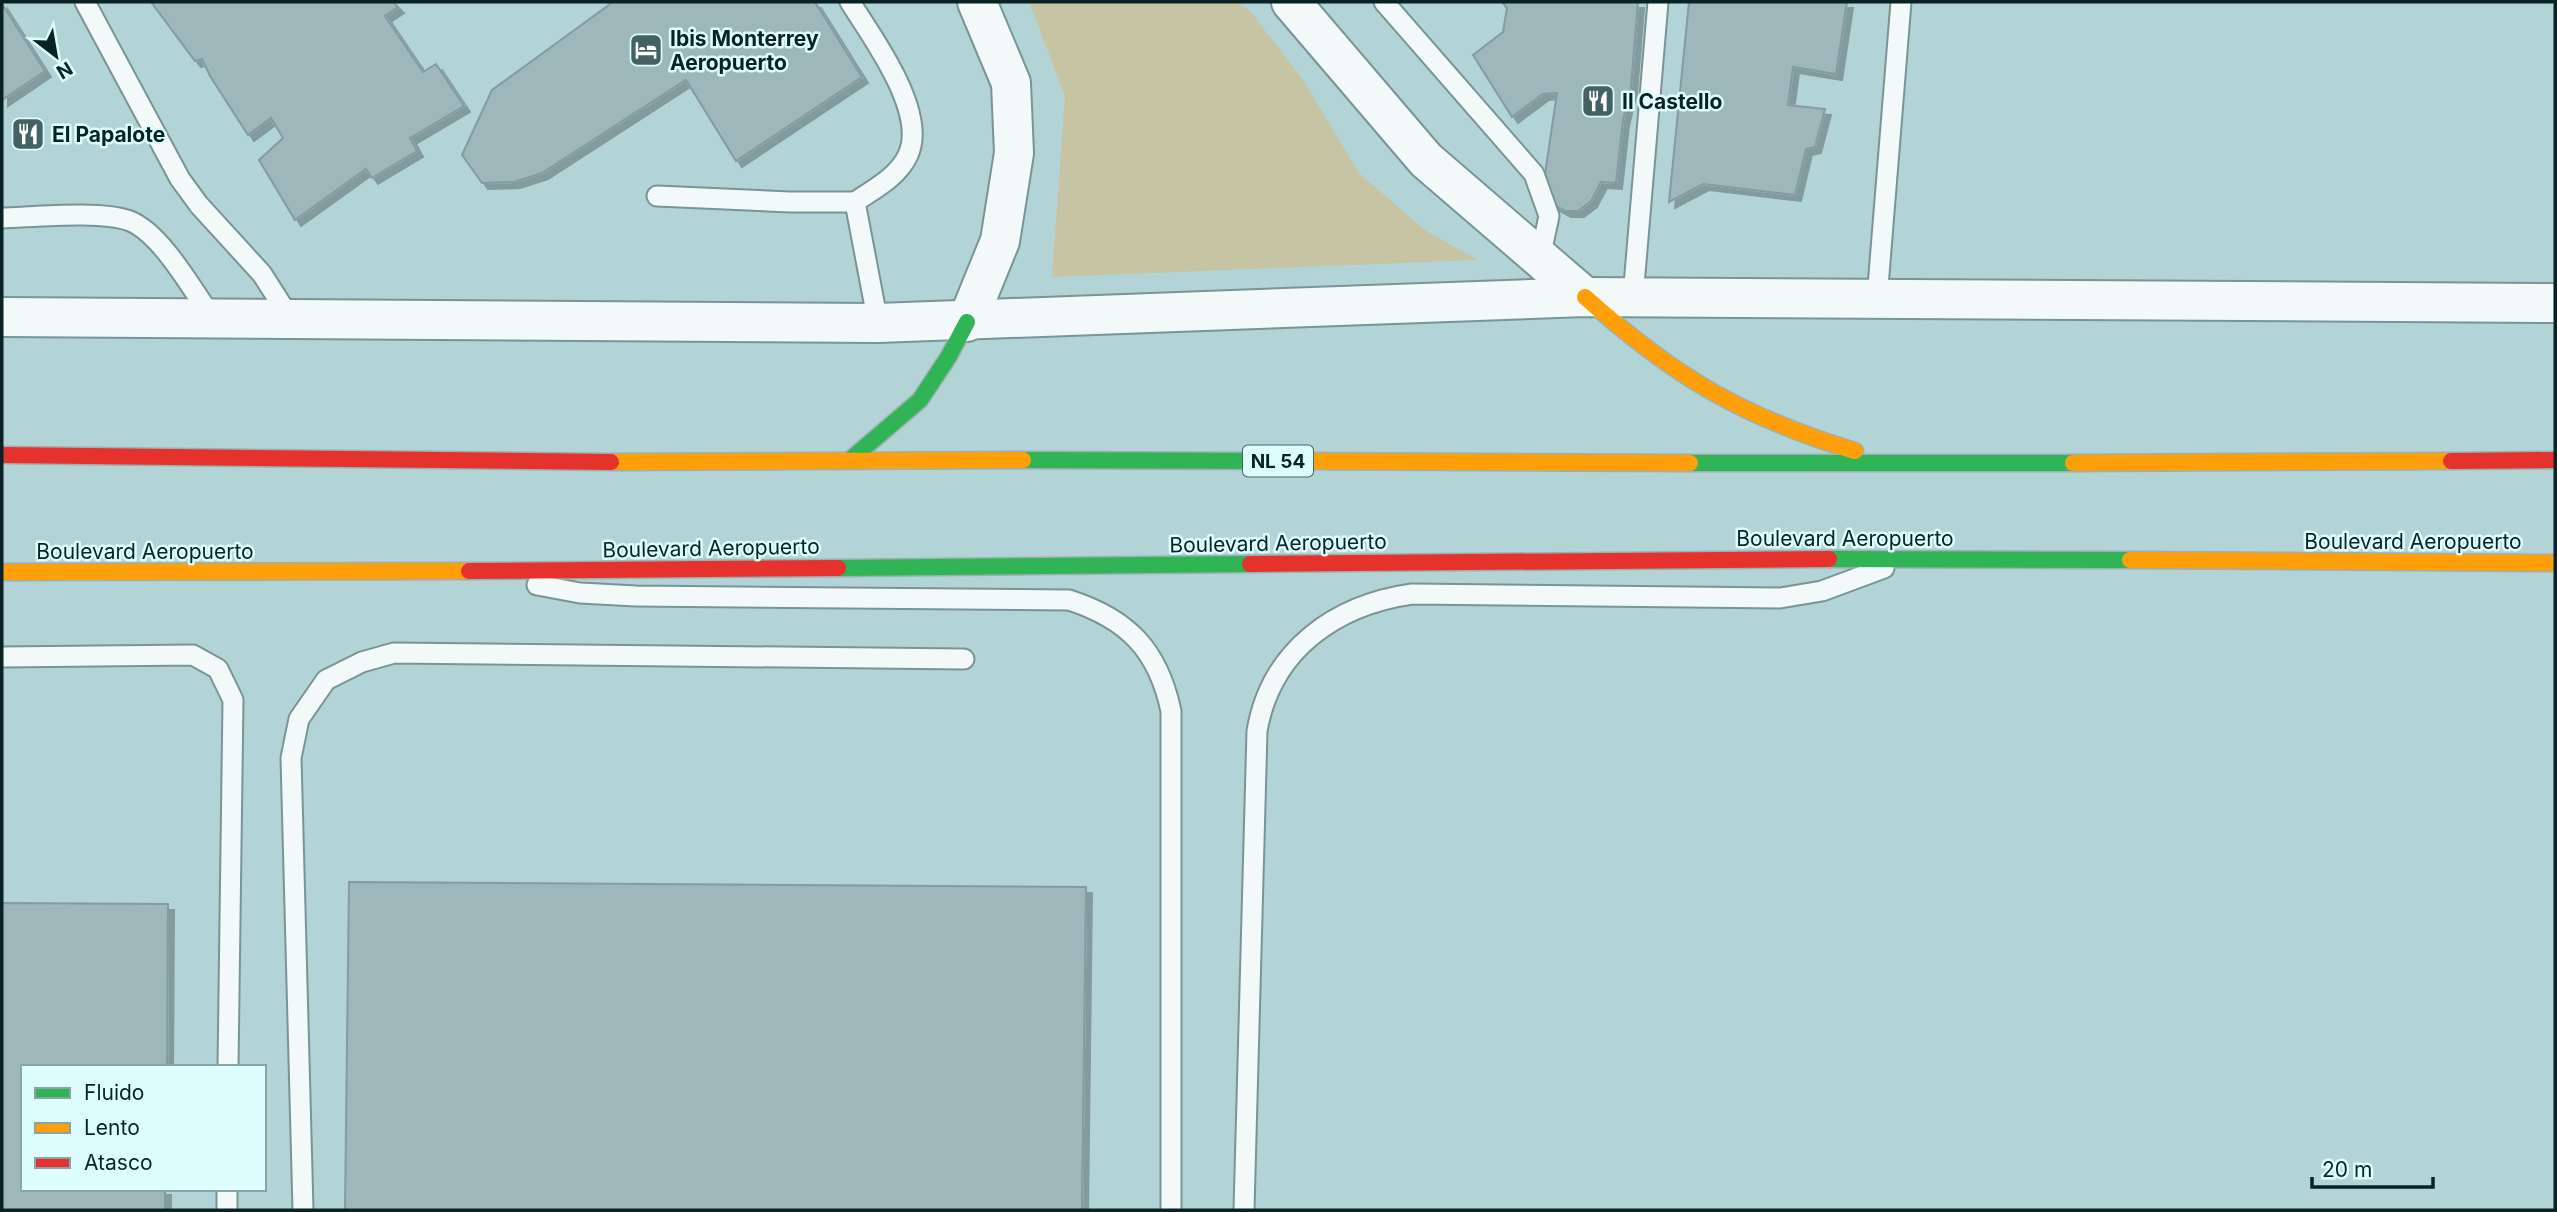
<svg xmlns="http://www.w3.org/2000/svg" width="2557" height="1212" font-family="Inter,sans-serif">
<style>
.green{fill:#c7c4a3}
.building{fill:#9db7bb;stroke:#829ca1;stroke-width:2;filter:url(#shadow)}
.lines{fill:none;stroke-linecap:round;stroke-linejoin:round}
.lane-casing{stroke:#799496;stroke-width:23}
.street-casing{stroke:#799496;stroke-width:42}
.fast-casing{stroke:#9db0b1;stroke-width:19}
.slow-casing{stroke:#9db0b1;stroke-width:19}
.jam-casing{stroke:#9db0b1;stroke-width:19}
.lane{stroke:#f3f9f9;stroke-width:19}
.street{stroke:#f3f9f9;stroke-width:38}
.fast{stroke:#30b455;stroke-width:16}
.slow{stroke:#ff9f0a;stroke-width:16}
.jam{stroke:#e5322d;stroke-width:16}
.labels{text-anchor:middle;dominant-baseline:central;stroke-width:5;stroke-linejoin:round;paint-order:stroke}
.shield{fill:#defdfe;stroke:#496466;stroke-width:2}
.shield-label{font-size:19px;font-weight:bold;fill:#092325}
.poi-label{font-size:21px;font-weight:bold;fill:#092325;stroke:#defdfe;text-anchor:start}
.street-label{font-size:21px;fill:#092325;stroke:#defdfe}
</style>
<defs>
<filter id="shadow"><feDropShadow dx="6" dy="6" stdDeviation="0" flood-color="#0004"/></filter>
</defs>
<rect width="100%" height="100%" fill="#b2d4d6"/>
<!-- green -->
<polygon class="green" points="1029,2 1237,2 1251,12 1303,80 1359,173 1426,231 1478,260 1052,277 1065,96"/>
<!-- building -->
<g class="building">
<polygon points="151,2 393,2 398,7 385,16 423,72 436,64 464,106 410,138 417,151 372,178 366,169 295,220 259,160 283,138 271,118 248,135 210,76 202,59 195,61"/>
<polygon points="613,2 815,2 862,77 736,161 686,80 542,173 514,182 482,183 462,155 492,90"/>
<polygon points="1502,2 1638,2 1631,87 1623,120 1616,183 1601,182 1591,201 1578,211 1565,211 1554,205 1545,192 1545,174 1557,93 1543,94 1512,117 1473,55 1503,32 1507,8"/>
<polygon points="1689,2 1847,2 1836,74 1793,67 1788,105 1825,109 1815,147 1806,149 1795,195 1703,184 1669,202"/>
<polygon points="2,4 45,71 2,100"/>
<polygon points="349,882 1086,887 1082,1210 345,1210"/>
<polygon points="2,903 168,904 167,1067 23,1067 23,1189 165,1189 165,1210 2,1210"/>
</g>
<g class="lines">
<defs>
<g id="lane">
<polyline points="85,2 180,179 199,205 262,274 290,318"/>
<path d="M850,2c22,35 78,110 58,153 -10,22 -34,34 -53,47l23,121"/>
<polyline points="1384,2 1534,174 1549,216 1540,258"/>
<polyline points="657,196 790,202 855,202"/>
<path d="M2,218c32,-1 100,-8 128,3 32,13 63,70 83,98"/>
<polyline points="1633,297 1658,2"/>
<polyline points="1877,299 1901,2"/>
<path d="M537,585l43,8 56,3 433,4c59,19 89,50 102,111v499"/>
<polyline points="2,657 193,655 218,669 233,700 228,1067"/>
<polyline points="227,1210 227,1189"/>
<polyline points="303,1210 291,758 299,719 326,680 362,662 394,653 964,659"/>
<path d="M1244,1210l13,-479c14,-81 78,-126 155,-137l368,4 42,-7 62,-23"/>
</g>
<g id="street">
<polyline points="1291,2 1426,160 1585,297"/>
<polyline points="2,317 878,323 1585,297 2555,303"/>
<polyline points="967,322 1000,241 1014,153 1011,83 977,2"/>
</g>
<g id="fast">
<polyline points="851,459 920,400 949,356 967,322"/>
<polyline points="1023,460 1300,461"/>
<polyline points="1690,463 2073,463"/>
<polyline points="1829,559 2130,560"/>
<polyline points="838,568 1250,564"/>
</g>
<g id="slow">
<path d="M1585,297c88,79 157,120 270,154"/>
<polyline points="1300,461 1690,463"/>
<polyline points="611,462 1023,460"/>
<polyline points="2073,463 2451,461"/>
<polyline points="2130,560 2555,563"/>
<polyline points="2,572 469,571"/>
</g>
<g id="jam">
<polyline points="2,455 611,462"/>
<polyline points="2451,461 2555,460"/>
<polyline points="1250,564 1829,559"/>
<polyline points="469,571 838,568"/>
</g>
</defs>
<!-- lane casing -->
<use href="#lane" class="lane-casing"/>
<!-- street casing -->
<use href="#street" class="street-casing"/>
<!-- fast casing -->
<use href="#fast" class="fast-casing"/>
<!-- slow casing -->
<use href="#slow" class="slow-casing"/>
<!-- jam casing -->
<use href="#jam" class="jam-casing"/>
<!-- lane -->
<use href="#lane" class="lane"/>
<!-- street -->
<use href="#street" class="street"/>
<!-- fast -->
<use href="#fast" class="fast"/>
<!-- slow -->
<use href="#slow" class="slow"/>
<!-- jam -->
<use href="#jam" class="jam"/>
</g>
<!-- icons -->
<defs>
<symbol id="hotel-square" viewBox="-11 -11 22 22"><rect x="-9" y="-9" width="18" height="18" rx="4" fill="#446163" stroke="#defdfe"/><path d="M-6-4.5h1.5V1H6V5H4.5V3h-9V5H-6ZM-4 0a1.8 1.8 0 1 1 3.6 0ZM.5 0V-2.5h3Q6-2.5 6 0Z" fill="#fff"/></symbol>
<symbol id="restaurant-square" viewBox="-11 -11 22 22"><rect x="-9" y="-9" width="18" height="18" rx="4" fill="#446163" stroke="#defdfe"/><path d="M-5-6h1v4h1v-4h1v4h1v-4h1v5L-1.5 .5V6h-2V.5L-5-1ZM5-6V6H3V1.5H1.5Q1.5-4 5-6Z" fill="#fff"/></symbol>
</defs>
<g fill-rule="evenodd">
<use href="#hotel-square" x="627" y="31" width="38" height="38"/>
<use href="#restaurant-square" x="1579" y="82" width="38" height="38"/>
<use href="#restaurant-square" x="9" y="115" width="38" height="38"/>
</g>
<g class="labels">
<!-- shield labels -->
<rect class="shield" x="1243" y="445.5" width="70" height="31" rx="5"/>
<g class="shield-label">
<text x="1278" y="461">NL 54</text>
</g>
<!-- poi labels -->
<g class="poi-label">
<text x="670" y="38">Ibis Monterrey<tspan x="670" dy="24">Aeropuerto</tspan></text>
<text x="1622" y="101">Il Castello</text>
<text x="52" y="134">El Papalote</text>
</g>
<!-- street labels -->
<g class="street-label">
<text x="1845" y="538">Boulevard Aeropuerto</text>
<text x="2413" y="541">Boulevard Aeropuerto</text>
<text transform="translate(1278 543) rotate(-1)">Boulevard Aeropuerto</text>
<text transform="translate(711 548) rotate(-1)">Boulevard Aeropuerto</text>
<text x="145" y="551">Boulevard Aeropuerto</text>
</g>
</g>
<!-- border -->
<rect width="2557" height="1212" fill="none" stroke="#092325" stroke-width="7"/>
<!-- legend -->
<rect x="21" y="1065" width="245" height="126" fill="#defdfe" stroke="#89a6a7" stroke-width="2"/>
<rect x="35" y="1088" width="35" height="10" fill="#30b455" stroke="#89a6a7" stroke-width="2"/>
<text x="84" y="1100" font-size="21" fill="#092325">Fluido</text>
<rect x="35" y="1123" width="35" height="10" fill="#ff9f0a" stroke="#89a6a7" stroke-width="2"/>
<text x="84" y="1135" font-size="21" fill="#092325">Lento</text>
<rect x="35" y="1158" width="35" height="10" fill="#e5322d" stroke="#89a6a7" stroke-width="2"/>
<text x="84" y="1170" font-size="21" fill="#092325">Atasco</text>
<!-- north arrow -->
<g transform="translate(56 56) rotate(149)" stroke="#defdfe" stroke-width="5" paint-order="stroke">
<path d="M0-5L12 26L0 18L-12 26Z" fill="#092325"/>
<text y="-10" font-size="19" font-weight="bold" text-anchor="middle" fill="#092325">N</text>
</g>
<!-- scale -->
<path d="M2312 1177v10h121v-10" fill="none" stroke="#092325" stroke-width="3.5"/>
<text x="2322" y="1177" font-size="21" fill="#092325" stroke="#defdfe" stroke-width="5" paint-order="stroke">20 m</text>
</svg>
